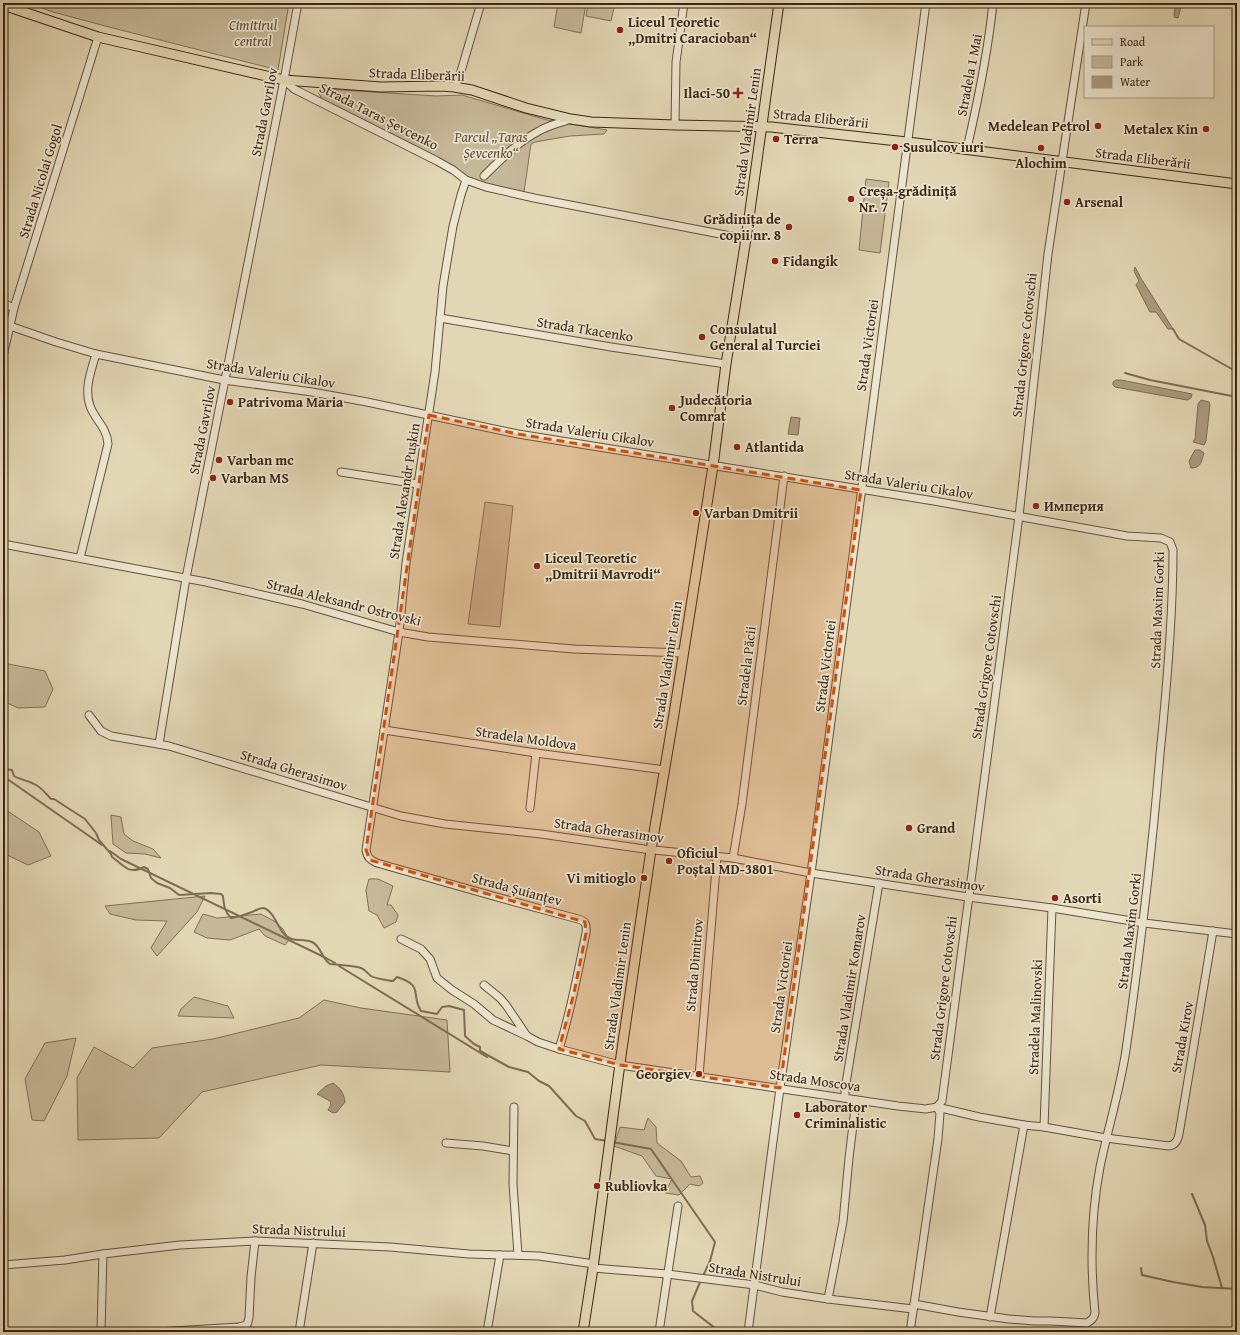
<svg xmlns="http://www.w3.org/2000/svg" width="1240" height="1335" font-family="'Gentium Book Plus',serif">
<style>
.green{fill:#c6b99a;stroke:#817058}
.water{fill:#aa9b7f;stroke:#7e6c55}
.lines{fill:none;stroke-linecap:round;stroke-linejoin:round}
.stream{stroke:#7e6c55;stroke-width:2}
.minor-casing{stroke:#66523d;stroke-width:9}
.major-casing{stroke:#3c2615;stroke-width:11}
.minor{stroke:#ece5cf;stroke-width:7}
.major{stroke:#e2d7b5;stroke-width:9}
.marked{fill:#ce510d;fill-opacity:0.2;stroke:#ce510d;stroke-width:3;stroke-dasharray:8 5;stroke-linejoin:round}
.poi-dot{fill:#8f2418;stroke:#ece5cf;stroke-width:1.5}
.labels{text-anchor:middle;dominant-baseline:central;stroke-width:3.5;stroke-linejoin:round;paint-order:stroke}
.poi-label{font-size:14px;font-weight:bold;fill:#3c2615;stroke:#ece5cf;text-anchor:start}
.park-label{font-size:14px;font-style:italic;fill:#5e4b36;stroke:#ece5cf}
.street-label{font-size:14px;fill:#3c2615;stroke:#ece5cf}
</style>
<rect width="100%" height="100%" fill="#e2d7b5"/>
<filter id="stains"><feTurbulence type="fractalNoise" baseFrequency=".005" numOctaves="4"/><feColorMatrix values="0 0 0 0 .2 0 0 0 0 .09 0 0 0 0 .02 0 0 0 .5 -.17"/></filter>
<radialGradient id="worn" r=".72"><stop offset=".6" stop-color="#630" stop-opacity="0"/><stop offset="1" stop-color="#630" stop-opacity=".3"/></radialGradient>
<!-- green -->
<g class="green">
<polygon points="28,3 289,3 278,70 109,27 53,12"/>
<polygon points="558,3 586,3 581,33 554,27"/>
<polygon points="588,3 615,3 611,21 586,16"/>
<polygon points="326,89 436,96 462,95 547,120 607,130 604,134 570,136 535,142 531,144 524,192 480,183 467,177 455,167 412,144 322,99 318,92"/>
<polygon points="866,179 889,182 880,253 859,250"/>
<polygon points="485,502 513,506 500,627 468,624"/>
<polygon points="3,663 45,671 53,689 45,707 18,708 3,701"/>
<polygon points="3,808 39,832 51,856 28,865 3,853"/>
<polygon points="111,815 121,817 124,834 133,841 153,849 161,858 145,854 126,853 113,844"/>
<polygon points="369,879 378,879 393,886 387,905 391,905 398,915 396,922 384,928 377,915 369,911 366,890"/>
<polygon points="205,896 197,912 157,956 151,948 167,921 136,920 110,914 105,906"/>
<polygon points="203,914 217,918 261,914 274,921 283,929 289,940 285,945 265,936 259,929 230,940 207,938 194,932"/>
<polygon points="194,997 228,1006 234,1018 178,1016 181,1009"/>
<polygon points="324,1000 361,1008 447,1020 450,1072 321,1065 202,1092 159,1138 78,1140 77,1078 94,1047 133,1068 152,1048 213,1039 299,1018"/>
<polygon points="76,1038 67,1076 44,1121 32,1120 25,1079 45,1043"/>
<polygon points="648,1118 656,1127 657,1143 681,1161 691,1177 700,1176 703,1183 699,1186 690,1184 679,1195 665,1193 672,1179 656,1176 642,1156 614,1146 620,1127 644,1130"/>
</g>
<!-- water -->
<g class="water">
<polygon points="1177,4 1181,7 1178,18 1174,17 1175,5"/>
<polygon points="1135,267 1142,280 1173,329 1168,329 1156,312 1150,312 1136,285 1139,281 1134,271"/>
<polygon points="1116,380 1121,380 1192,394 1191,398 1187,400 1115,387 1113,385 1113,382"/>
<polygon points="1201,400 1209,402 1210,405 1206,441 1204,445 1193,442 1195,439 1198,404"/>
<polygon points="791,417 800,418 798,435 788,434"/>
<path d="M1195,450h5l4,3c-3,8 -2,15 -13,15l-2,-7z"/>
<path d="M333,1083c7,5 11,10 12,19l-8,10 -4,1 -5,-3 3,-5 -1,-4 -13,-7 9,-8z"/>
</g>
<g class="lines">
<!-- stream -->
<g class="stream">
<polyline points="1173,329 1179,339 1237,372"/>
<polyline points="1125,373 1150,380 1237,397"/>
<path d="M3,769l9,1 2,6c7,4 16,5 22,9 7,4 10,9 15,14h3l31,20 11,14 3,7 12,14 1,3c13,9 16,18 32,10l4,2 3,9 6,5 13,5 9,7 32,-2 10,1 2,2c1,9 1,15 8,22 7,-1 14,-3 21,-6 3,-1 7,-4 11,-4 9,1 15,19 21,26 8,9 18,4 28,8 9,4 10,17 18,22 9,1 23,1 31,4 5,2 7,6 10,8 3,2 19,5 22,5l4,-4c28,9 13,17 24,34l16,3 5,-7 7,-1 15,4 1,26 9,8 6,3v4l29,16 19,5 11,9 10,5 27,30 9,5 10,18 13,2"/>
<polyline points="3,776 102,845"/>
<polyline points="110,851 121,859 326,958 335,963"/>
<polyline points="339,966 487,1057"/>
<polyline points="612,1142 651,1149 715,1242 710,1261 703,1276"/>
<polyline points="1192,1194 1205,1225 1207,1241 1213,1257 1222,1288"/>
<polyline points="1141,1268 1142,1275 1173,1282 1202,1287 1237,1289"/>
<polyline points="701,1280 692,1301 693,1311 720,1332"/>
<polyline points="1107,1328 1110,1332"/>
</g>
<defs>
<g id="minor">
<polyline points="284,80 294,89 437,161 453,170 466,180 486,187 534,198 746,239"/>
<polyline points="454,87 459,78 481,3"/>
<polyline points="675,125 676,62 684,3"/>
<path d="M966,150l2,-6c11,-48 20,-92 25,-141"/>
<path d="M484,176c17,-17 34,-34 55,-45 10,-6 21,-8 32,-12"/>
<path d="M466,180l-5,15 -8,31 -10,60 -8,86 -29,191 -7,69 -33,218c1,7 4,10 11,13l116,33 85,23c8,2 9,6 8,14 -8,39 -15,78 -27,116"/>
<polyline points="3,303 14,308"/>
<polyline points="440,318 611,347 726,364"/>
<path d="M10,326l46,16 40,12 128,26 88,12 55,10 151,32 416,67 193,35 34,2 9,4 3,8c0,68 -6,136 -13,204 -8,99 -20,198 -34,296 -6,40 -18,78 -26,117 -9,48 -10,97 -5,146 -1,5 -3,7 -8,10l-36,-2h-17l-25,-2 -51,-7 -44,-8"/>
<polyline points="3,356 14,308 98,37"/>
<polyline points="341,472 418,484"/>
<polyline points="3,544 206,582 302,604 399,632 428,637 574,649 683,653"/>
<path d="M80,558l28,-114c-1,-17 -13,-24 -18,-38 -6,-17 1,-35 6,-52"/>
<polyline points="89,715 101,731 111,736 169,746 401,816 445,824 541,834 644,849 733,858 811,873 968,897 1052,908 1144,923 1237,934"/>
<polyline points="384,730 536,753 665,770"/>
<polyline points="159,744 186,578 284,80 298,3"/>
<polyline points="530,808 536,753"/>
<polyline points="733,858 742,804 784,476"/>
<polyline points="401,939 421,949 430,959 437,978 452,990 474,1004 493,1020 527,1036"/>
<path d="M484,985l16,13 6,7 21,31 11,6 21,7 61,16 278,41 28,3 11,-2 42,10 45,8 20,2 62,11 63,8c7,-1 9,-6 10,-12l34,-203"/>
<polyline points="699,1076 717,856"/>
<polyline points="845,1097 845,1089 879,883"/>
<polyline points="514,1107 513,1184 518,1255"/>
<polyline points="937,1107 942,1101 1019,516 1048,254 1086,3"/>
<polyline points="1044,1127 1052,908"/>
<polyline points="446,1143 483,1146 513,1151"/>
<polyline points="3,1265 65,1260 103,1254 180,1245 255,1241 390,1247 469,1254 539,1256 594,1264"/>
<polyline points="593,1268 667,1274 755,1285 782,1292 828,1299 913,1309"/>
<polyline points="828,1299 843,1222 849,1158 856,1100"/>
<polyline points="990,1317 1024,1125"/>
<polyline points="101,1332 103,1254"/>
<polyline points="156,1332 239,1327 247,1325 249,1318 251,1277 255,1241"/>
<polyline points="299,1332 313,1243"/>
<polyline points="487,1332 500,1255"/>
<polyline points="659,1332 678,1206"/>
<polyline points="748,1332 780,1088 811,873 926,3"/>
<polyline points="910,1332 938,1139 940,1113 937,1107"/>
</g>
<g id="major">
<polyline points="3,5 98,37 284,80 381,87 442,86 454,87 472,90 526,108 571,119 591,122 675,125 771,127 916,143 1237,184"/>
<polyline points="583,1332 593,1268 621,1056 651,850 674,714 713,466 726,364 746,239 779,3"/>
</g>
</defs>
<!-- minor casing -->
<use href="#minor" class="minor-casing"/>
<!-- major casing -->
<use href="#major" class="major-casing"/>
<!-- minor -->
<use href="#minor" class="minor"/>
<!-- major -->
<use href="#major" class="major"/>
</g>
<!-- marked area -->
<path class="marked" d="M429,415l89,19 343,56 -81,598 -160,-23 -61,-16 15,-56 12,-60 -1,-11 -215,-62 -4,-10z"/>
<!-- markers -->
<g class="poi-dot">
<circle cx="620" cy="30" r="4"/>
<path d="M736 87h4v4h4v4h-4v4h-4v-4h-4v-4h4z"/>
<circle cx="1098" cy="126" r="4"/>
<circle cx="1206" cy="129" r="4"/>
<circle cx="776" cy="139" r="4"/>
<circle cx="895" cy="147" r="4"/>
<circle cx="1041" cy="148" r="4"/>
<circle cx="851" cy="199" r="4"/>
<circle cx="1067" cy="202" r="4"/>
<circle cx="789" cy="227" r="4"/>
<circle cx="775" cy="261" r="4"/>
<circle cx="702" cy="337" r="4"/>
<circle cx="230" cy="402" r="4"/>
<circle cx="672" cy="408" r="4"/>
<circle cx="737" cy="447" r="4"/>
<circle cx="219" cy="460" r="4"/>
<circle cx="213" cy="478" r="4"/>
<circle cx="1036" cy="506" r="4"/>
<circle cx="696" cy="513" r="4"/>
<circle cx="537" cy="566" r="4"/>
<circle cx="909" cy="828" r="4"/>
<circle cx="669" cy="861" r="4"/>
<circle cx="644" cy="878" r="4"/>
<circle cx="1055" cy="898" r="4"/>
<circle cx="699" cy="1074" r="4"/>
<circle cx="797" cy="1115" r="4"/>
<circle cx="597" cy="1186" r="4"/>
</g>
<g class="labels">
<!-- poi labels -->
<g class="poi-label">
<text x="628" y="22">Liceul Teoretic<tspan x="628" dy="16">„Dmitri Caracioban“</tspan></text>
<text x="730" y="93" text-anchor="end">Ilaci-50</text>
<text x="1090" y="126" text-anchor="end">Medelean Petrol</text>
<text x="1198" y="129" text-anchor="end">Metalex Kin</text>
<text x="784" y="139">Terra</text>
<text x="903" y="147">Susulcov iuri</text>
<text x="1041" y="163" text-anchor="middle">Alochim</text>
<text x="859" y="191">Creșa-grădiniță<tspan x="859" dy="16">Nr. 7</tspan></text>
<text x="1075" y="202">Arsenal</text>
<text x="781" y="219" text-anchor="end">Grădinița de<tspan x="781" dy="16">copii nr. 8</tspan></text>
<text x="783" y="261">Fidangik</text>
<text x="710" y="329">Consulatul<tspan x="710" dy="16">General al Turciei</tspan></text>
<text x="680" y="400">Judecătoria<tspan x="680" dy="16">Comrat</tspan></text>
<text x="238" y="402">Patrivoma Maria</text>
<text x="745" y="447">Atlantida</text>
<text x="227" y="460">Varban mc</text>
<text x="221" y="478">Varban MS</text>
<text x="1044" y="506">Империя</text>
<text x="704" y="513">Varban Dmitrii</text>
<text x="545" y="558">Liceul Teoretic<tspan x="545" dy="16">„Dmitrii Mavrodi“</tspan></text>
<text x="917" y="828">Grand</text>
<text x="677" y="853">Oficiul<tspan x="677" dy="16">Poștal MD-3801</tspan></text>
<text x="636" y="878" text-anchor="end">Vi mitioglo</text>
<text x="1063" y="898">Asorti</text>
<text x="691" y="1074" text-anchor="end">Georgiev</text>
<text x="805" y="1107">Laborator<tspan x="805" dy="16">Criminalistic</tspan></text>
<text x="605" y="1186">Rubliovka</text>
</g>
<!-- park labels -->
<g class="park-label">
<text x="253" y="25">Cimitirul<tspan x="253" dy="16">central</tspan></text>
<text x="491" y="137">Parcul „Taras<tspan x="491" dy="16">Șevcenko“</tspan></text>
</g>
<!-- street labels -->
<g class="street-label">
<text transform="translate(417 74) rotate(2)">Strada Eliberării</text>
<text transform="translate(969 75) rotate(-79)">Stradela 1 Mai</text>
<text transform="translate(264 112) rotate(-79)">Strada Gavrilov</text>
<text transform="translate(379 116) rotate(27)">Strada Taras Șevcenko</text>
<text transform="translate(821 118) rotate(6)">Strada Eliberării</text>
<text transform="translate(747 132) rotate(-82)">Strada Vladimir Lenin</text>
<text transform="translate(1143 158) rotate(7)">Strada Eliberării</text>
<text transform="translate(40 181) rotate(-73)">Strada Nicolai Gogol</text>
<text transform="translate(585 329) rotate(9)">Strada Tkacenko</text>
<text transform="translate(867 345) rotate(-82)">Strada Victoriei</text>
<text transform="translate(1024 345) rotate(-84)">Strada Grigore Cotovschi</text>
<text transform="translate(271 373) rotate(9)">Strada Valeriu Cikalov</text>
<text transform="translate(202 430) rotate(-79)">Strada Gavrilov</text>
<text transform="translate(590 432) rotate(9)">Strada Valeriu Cikalov</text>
<text transform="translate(909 484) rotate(9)">Strada Valeriu Cikalov</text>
<text transform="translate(404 491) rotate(-81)">Strada Alexandr Pușkin</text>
<text transform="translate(344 602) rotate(14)">Strada Aleksandr Ostrovski</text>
<text transform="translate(1157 610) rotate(-88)">Strada Maxim Gorki</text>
<text transform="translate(667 665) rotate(-81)">Strada Vladimir Lenin</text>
<text transform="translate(746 666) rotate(-83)">Stradela Păcii</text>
<text transform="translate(825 666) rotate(-83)">Strada Victoriei</text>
<text transform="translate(986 667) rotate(-82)">Strada Grigore Cotovschi</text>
<text transform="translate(526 738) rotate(8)">Stradela Moldova</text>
<text transform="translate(294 770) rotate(17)">Strada Gherasimov</text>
<text transform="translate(609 830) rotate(8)">Strada Gherasimov</text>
<text transform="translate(930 878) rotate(9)">Strada Gherasimov</text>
<text transform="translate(517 889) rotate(15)">Strada Șuianțev</text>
<text transform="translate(1129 931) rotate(-83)">Strada Maxim Gorki</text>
<text transform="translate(694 965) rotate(-85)">Strada Dimitrov</text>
<text transform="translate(617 986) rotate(-82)">Strada Vladimir Lenin</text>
<text transform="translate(781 987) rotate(-82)">Strada Victoriei</text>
<text transform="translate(849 988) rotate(-81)">Strada Vladimir Komarov</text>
<text transform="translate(943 988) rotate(-83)">Strada Grigore Cotovschi</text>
<text transform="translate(1035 1017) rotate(-88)">Stradela Malinovski</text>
<text transform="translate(1182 1037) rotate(-80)">Strada Kirov</text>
<text transform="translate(815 1080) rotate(8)">Strada Moscova</text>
<text transform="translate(299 1230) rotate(2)">Strada Nistrului</text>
<text transform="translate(755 1274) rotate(9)">Strada Nistrului</text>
</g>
</g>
<!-- margin -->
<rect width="1240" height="1335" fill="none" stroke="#e2d7b5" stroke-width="16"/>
<rect x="4" y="4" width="1232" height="1327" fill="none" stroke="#3c2615" stroke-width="2"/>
<rect x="8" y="8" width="1224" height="1319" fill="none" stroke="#3c2615"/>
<!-- legend -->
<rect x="1084" y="26" width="130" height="72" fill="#ece5cf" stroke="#a69985"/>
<rect x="1092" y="39" width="20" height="6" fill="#e2d7b5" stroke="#a69985"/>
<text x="1120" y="46" font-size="12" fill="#3c2615">Road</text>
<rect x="1092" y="56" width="20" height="12" fill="#c6b99a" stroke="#a69985"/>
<text x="1120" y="66" font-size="12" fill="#3c2615">Park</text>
<rect x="1092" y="76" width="20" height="12" fill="#aa9b7f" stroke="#a69985"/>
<text x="1120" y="86" font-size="12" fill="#3c2615">Water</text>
<rect width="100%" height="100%" filter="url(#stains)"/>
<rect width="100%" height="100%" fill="url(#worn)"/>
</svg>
